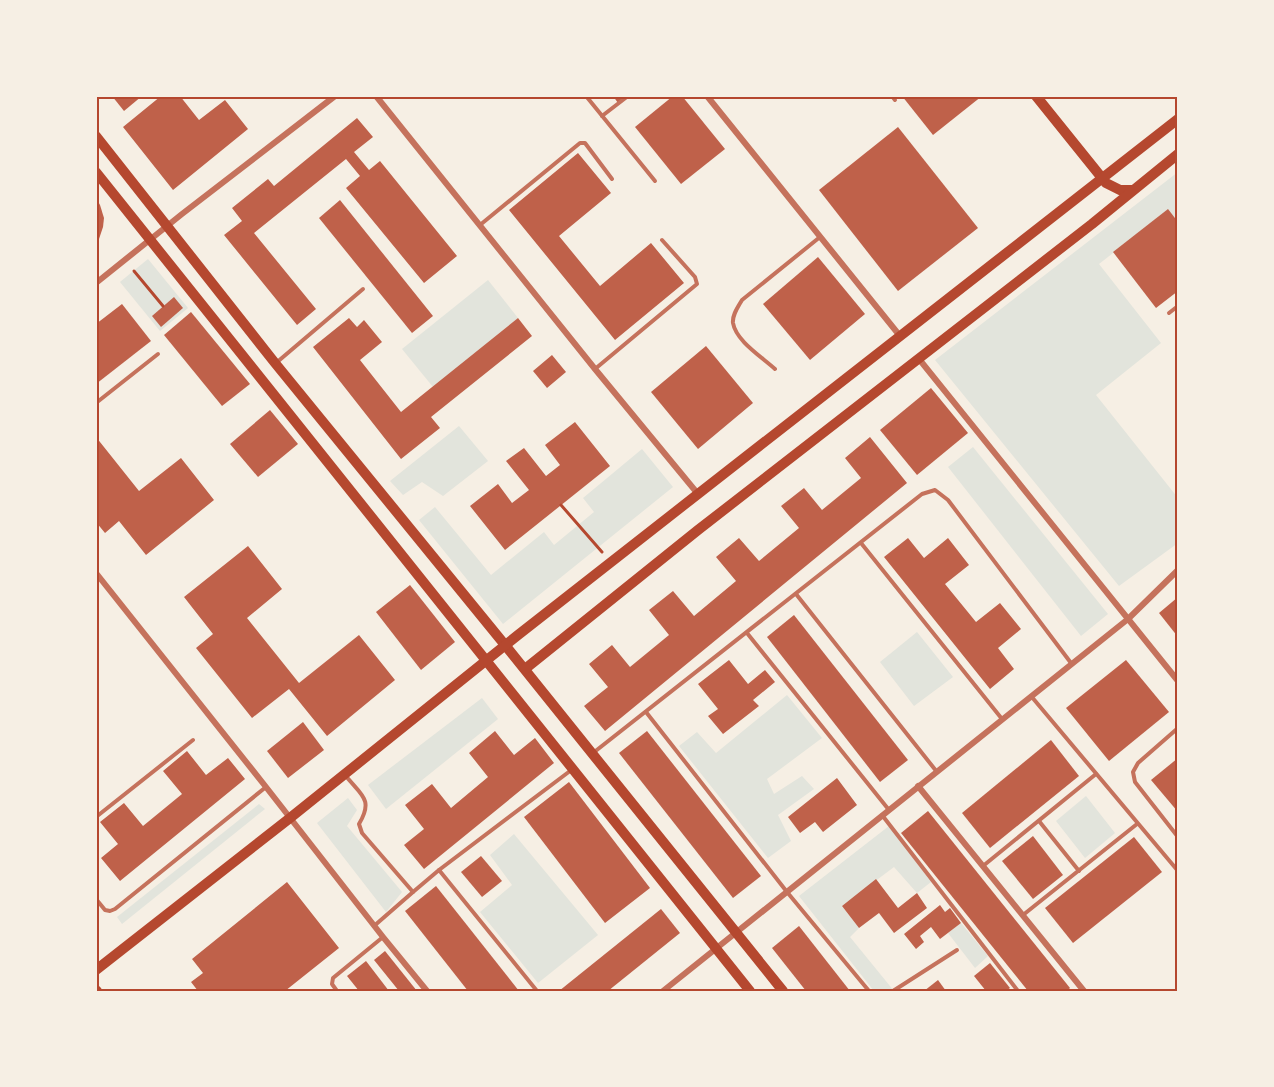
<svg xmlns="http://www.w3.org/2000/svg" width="1274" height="1087" font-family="'Source Serif 4',serif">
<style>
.green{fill:#e2e4dc}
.building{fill:#bf614a}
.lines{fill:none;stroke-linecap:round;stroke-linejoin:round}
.path{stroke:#b5482f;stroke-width:3}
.service{stroke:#c5725c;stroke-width:4}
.minor{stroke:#c5725c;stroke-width:6}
.secondary{stroke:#b5482f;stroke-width:10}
.primary{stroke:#b5482f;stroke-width:10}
.neatline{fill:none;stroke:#b5482f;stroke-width:2}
</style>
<rect width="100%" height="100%" fill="#f6efe4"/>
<!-- green -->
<g class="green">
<polygon points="1178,172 1178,222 1168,210 1099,264 1161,343 1096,395 1178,498 1178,543 1119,586 935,360"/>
<polygon points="148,259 188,308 160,331 120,282"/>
<polygon points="488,280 518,318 433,387 402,349"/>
<polygon points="459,426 488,461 443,496 422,482 403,495 390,481"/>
<polygon points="973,447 1108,614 1081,636 948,467"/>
<polygon points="642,449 673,487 503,624 419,520 435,507 491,575 544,532 554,545 594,512 583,498"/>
<polygon points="917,632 953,677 914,706 880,662"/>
<polygon points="787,695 822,738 767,779 774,794 802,776 814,789 778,815 791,841 768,858 679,746 697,732 716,753"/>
<polygon points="482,698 498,719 386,809 368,785"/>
<polygon points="1086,796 1115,833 1085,858 1056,821"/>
<polygon points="348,798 357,810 347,826 402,892 386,912 317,823"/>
<polygon points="259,804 265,809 122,924 117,917"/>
<polygon points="889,826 931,882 917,893 894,867 842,906 859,928 850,937 894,991 874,991 799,896"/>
<polygon points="514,834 598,935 538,983 480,912 512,885 490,855"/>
<polygon points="961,923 988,956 975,968 948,933"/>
</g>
<!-- building -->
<g class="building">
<polygon points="112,96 142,96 124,111"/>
<polygon points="161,96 180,96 199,120 225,100 248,129 173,190 123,127"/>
<polygon points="613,96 627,96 618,103"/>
<polygon points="673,96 682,96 725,149 681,184 635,127"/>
<polygon points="902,96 982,96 933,135"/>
<polygon points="357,118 373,137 354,152 369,170 380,161 457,256 424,283 346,188 360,176 346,159 254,233 316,309 297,325 224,235 242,221 232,208 268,179 274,186"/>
<polygon points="898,127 978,228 898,291 819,190"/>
<polygon points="578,153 611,193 559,236 600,286 651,243 684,283 615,340 509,210"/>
<polygon points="96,198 100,205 104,218 103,227 99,239 96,242"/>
<polygon points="340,200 433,316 412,333 319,218"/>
<polygon points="1168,209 1178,222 1178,291 1156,308 1113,252"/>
<polygon points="818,257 865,314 810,360 763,304"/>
<polygon points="174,297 183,308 161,327 152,316"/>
<polygon points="122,304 151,341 96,384 96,324"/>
<polygon points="191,312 250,384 222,406 164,335"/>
<polygon points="349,318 357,327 364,320 382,342 360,360 401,412 518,318 532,336 431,417 440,428 401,459 313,347"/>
<polygon points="706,346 753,403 698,449 651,392"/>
<polygon points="552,355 566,372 547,388 533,371"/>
<polygon points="931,388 968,433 917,475 880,430"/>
<polygon points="270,410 298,444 258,477 230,444"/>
<polygon points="575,422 610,466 505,550 470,506 498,484 512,503 529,490 506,461 524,448 546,476 560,465 545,445"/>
<polygon points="96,437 139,491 181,458 214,500 146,555 119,521 105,533 96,522"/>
<polygon points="870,437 907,483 605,731 584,706 608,687 589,664 612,645 630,667 669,635 649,610 673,591 694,616 736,581 716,557 739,538 759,561 799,528 781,506 804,488 822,510 861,478 845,458"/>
<polygon points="908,538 924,558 948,538 969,565 945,584 976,622 1000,603 1021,629 998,648 1014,669 990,689 884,557"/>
<polygon points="248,546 282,589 247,618 299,683 359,635 395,680 327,736 289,689 252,718 196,648 213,634 184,597"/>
<polygon points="410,585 455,642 421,670 376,612"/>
<polygon points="1178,597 1178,637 1159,613"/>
<polygon points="794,615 908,760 880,782 767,637"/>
<polygon points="729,660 748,684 765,670 775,682 753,700 759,706 723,734 708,716 718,709 698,684"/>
<polygon points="1126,660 1169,712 1109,761 1066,708"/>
<polygon points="303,722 324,750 288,778 267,751"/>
<polygon points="495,731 514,755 535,738 554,763 424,869 404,845 424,829 405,805 432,784 451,808 488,777 469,753"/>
<polygon points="647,731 761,876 733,898 619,753"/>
<polygon points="1051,740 1079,776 990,848 962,813"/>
<polygon points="187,751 206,775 228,758 245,779 120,881 101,858 118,844 100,822 124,803 143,826 182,794 163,771"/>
<polygon points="1178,758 1178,812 1151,780"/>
<polygon points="837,778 857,805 823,832 815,822 800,833 788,817"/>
<polygon points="569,782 650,888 605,923 524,817"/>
<polygon points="928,811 1070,988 1067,991 1028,991 901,833"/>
<polygon points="1033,836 1063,875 1033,899 1002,861"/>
<polygon points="1134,837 1162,872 1073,943 1045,908"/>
<polygon points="481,856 502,881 482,897 461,872"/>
<polygon points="876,879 898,908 917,893 927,908 894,933 879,913 859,928 842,906"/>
<polygon points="287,882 339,948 285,991 198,991 191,982 203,973 192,959"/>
<polygon points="436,886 519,991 468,991 405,911"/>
<polygon points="940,905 945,912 950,908 961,923 940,939 931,927 920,936 924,942 916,949 904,934"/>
<polygon points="661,909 680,933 608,991 559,991"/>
<polygon points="799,926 850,991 806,991 772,948"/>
<polygon points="385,951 417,991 399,991 374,960"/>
<polygon points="366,961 389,991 359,991 347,976"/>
<polygon points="990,963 1010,988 1006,991 986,991 974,976"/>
<polygon points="938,980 946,991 924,991"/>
</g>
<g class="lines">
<!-- path -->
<g class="path">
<polyline points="134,271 163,306"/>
<polyline points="561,505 602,552"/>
</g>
<!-- service -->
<g class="service">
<polyline points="586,96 655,181"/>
<polyline points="892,96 895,100"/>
<polyline points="602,116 628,96"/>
<polyline points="480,225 580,143 585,143 612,179"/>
<polyline points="1169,313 1178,306"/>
<polyline points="276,363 363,289"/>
<polyline points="595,369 697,284 695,277 662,240"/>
<path d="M775,369c-13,-12 -39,-28 -42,-46 -1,-8 5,-16 9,-23l78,-63"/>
<polyline points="96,403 158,354"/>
<polyline points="861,543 1002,719"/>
<polyline points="796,594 937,772"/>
<polyline points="747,633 889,810"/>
<polyline points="1031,696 1178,871"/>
<polyline points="646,712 787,892 869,991"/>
<polyline points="1178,728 1138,763 1133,772 1135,782 1178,837"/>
<polyline points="593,753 922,494 935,490 948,500 1071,663"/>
<path d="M345,775c16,20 29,24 14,49l3,9 51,59 26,-22 98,121"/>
<polyline points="882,815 1018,991"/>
<polyline points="96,817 193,740"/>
<polyline points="1039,821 1079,871"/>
<polyline points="983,866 1096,774"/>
<polyline points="439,870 570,771"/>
<polyline points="96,899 105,910 110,911 115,909 266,787"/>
<polyline points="1023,915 1137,824"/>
<polyline points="374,926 413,892"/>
<polyline points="337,991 332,984 333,978 383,937"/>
<polyline points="893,991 957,950"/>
</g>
<!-- minor -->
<g class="minor">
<polyline points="376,96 595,369 698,494"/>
<polyline points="707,96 900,336"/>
<polyline points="96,283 182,214 335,96"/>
<polyline points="919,359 1178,681"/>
<polyline points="96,573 266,787 383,937 427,991"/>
<polyline points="918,786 1084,991"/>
<polyline points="663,991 1128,619 1178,570"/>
</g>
<!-- secondary -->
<g class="secondary">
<polyline points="1036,96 1106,183 1120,190 1133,190"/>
<polyline points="96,990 97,991"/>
</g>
<!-- primary -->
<g class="primary">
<polyline points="96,136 275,363 505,645 783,991"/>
<polyline points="96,172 750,991"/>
<polyline points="525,669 698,530 1092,224 1178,154"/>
<polyline points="96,970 290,818 518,635 698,494 1178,119"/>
</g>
</g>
<!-- border -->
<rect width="1274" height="1087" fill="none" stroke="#f6efe4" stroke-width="195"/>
<rect x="98" y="98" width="1078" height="892" class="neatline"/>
</svg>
